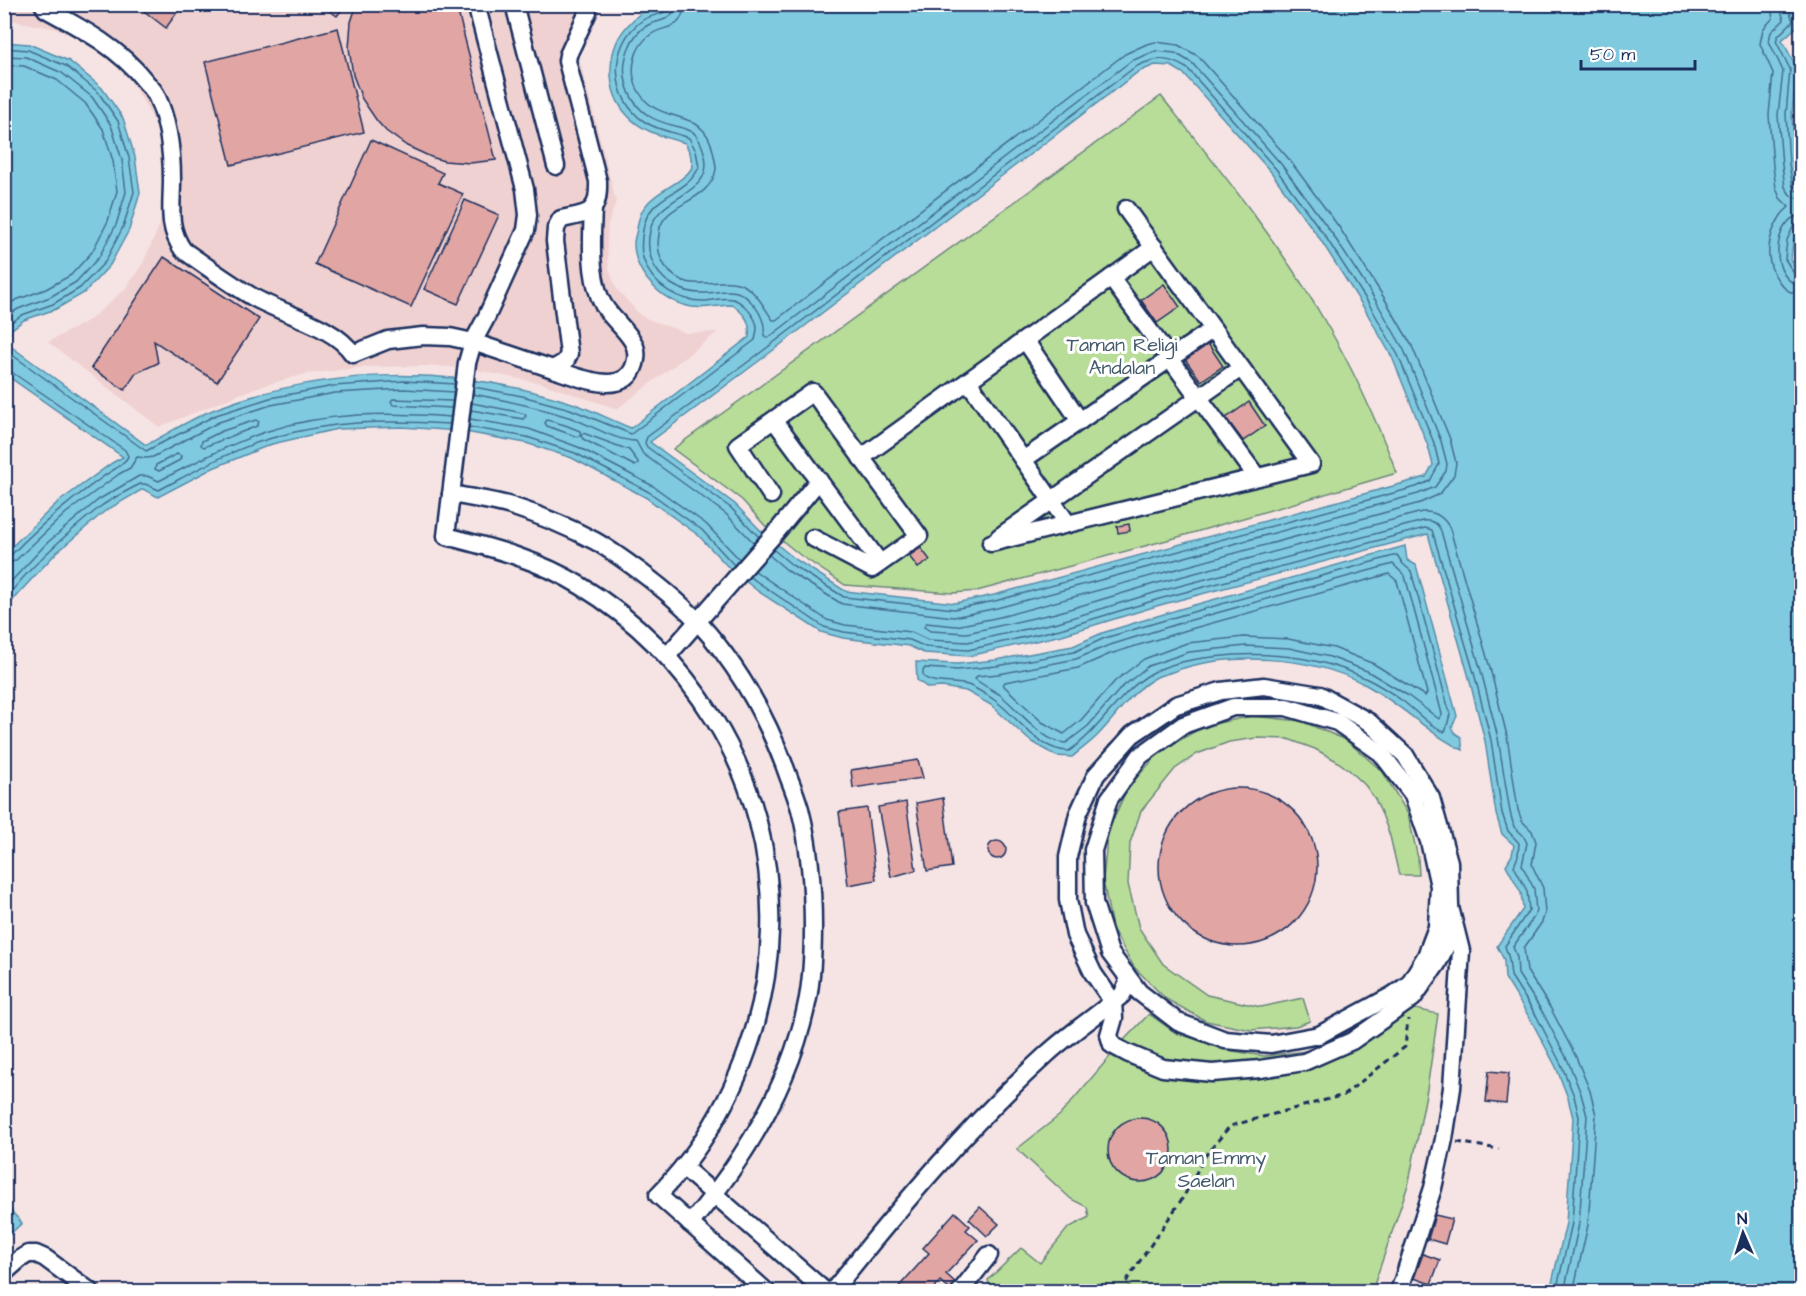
<svg xmlns="http://www.w3.org/2000/svg" width="1806" height="1296" font-family="'Architects Daughter',sans-serif">
<style>
.built{fill:#f0d1d1}
.green{fill:#b8dd98;stroke:#6a867b;stroke-width:1.5}
.water{fill:#7fcade;stroke:#578cab;stroke-width:1.5;fill-rule:evenodd}
.lines{fill:none;stroke-linecap:round;stroke-linejoin:round}
.shore{stroke:#436d91;stroke-width:1.5}
.building{fill:#e1a6a4;stroke:#1b2f5e;stroke-width:1.5}
.minor-casing{stroke:#1b2f5e;stroke-width:21}
.path{stroke:#1b2f5e;stroke-width:3;stroke-dasharray:6 4.5;stroke-linecap:butt}
.minor{stroke:#fff;stroke-width:16}
.labels{text-anchor:middle;dominant-baseline:central;stroke-width:6;stroke-linejoin:round;paint-order:stroke}
.park-label{font-size:20px;fill:#425a6c;stroke:#fff}
</style>
<rect width="100%" height="100%" fill="#f6e4e4"/>
<filter id="ink" filterUnits="userSpaceOnUse"><feTurbulence type="fractalNoise" baseFrequency=".0167" numOctaves="2"/><feDisplacementMap in="SourceGraphic" scale="12" xChannelSelector="R" yChannelSelector="G"/><feConvolveMatrix kernelMatrix="1 2 1 2 8 2 1 2 1" color-interpolation-filters="sRGB"/></filter>
<g filter="url(#ink)">
<!-- built -->
<polygon class="built" points="4,5 580,5 580,61 616,201 608,225 607,243 609,268 616,288 640,315 650,320 686,333 718,332 617,409 540,383 470,369 436,366 367,367 306,374 255,388 159,427 48,342 91,319 126,288 143,263 160,224 164,199 162,149 153,119 127,74 93,45 61,30 5,19"/>
<!-- green -->
<g class="green">
<path d="M1161,96c59,74 119,147 166,229 28,47 50,97 70,148l-215,63 -205,55 -24,2 -108,-8 -45,-30 -32,-26 -26,-29 -69,-51z"/>
<polygon points="1252,716 1301,721 1346,740 1383,772 1408,814 1418,858 1419,875 1399,875 1390,836 1383,817 1375,799 1365,785 1349,770 1335,760 1315,749 1288,739 1257,738 1229,742 1197,754 1175,769 1141,811 1130,843 1128,884 1139,928 1163,964 1207,995 1261,1007 1303,998 1310,1021 1296,1026 1251,1030 1206,1021 1166,999 1134,967 1112,928 1103,880 1108,831 1128,787 1161,751 1204,726"/>
<polygon points="1402,1006 1438,1014 1427,1089 1409,1182 1372,1291 991,1292 988,1280 1021,1248 1040,1263 1068,1228 1089,1217 1087,1207 1071,1199 1017,1149 1060,1115 1124,1040 1149,1014 1176,1033 1233,1051 1264,1056 1315,1050 1340,1038 1364,1022"/>
</g>
<!-- water -->
<g class="water">
<path d="M668,5h1124l9,18 -19,17 15,28 -5,46 3,50 7,38 -1,22 -8,18 -2,18 11,14 -1,1017h-251l16,-68 7,-105 -5,-20 -12,-31 -25,-47 -26,-42 -1,-18 -7,-14 26,-37 -2,-16 -15,-28 6,-10 2,-10 -12,-11 -6,-20 -11,-73 -17,-67 -40,-140 -268,71 -98,30 -93,21 -45,-3 -15,-7 -66,-8 -22,-6 -62,-40 -29,-23 -32,-34 -53,-38 -73,-39 -46,-15 -66,-12 -58,-4 -65,2 -65,15 -59,24 -55,29 -15,-8 -38,22 -49,42 -39,42 -12,16v-58l52,-50 55,-40 11,-6 -118,-83v-332l24,2 40,17 33,27 21,30 12,39 5,36 -11,37 -19,35 -26,28 -28,16 -32,11 -12,9 -3,16 137,100c23,-12 46,-27 69,-36 112,-43 243,-44 357,-6 20,7 39,17 59,25l118,-91c2,-16 -4,-22 -16,-32 -13,0 -28,4 -41,2 -30,-5 -58,-33 -58,-64 0,-4 2,-9 3,-14 1,-8 4,-19 10,-25 12,-15 33,-19 46,-37l-3,-14 -5,-10c-21,-6 -43,-11 -58,-28 -23,-26 -21,-69 4,-93 3,-3 7,-7 10,-9 8,-4 19,-5 27,-8zM1155,65l16,1 12,7 88,99 49,67 44,69 28,49 36,89 5,19 -7,12 -432,118 -39,8 -110,-12 -50,-32 -32,-26 -28,-29 -85,-62 113,-84 375,-286z"/>
<path d="M1405,546l2,14 9,5 41,151 -5,11 3,6 6,4 2,13c-36,-17 -63,-47 -99,-66 -53,-28 -136,-33 -192,-12 -5,2 -12,3 -17,6 -25,14 -39,39 -58,58 -8,8 -17,14 -25,21l-16,-1 -27,-16 -38,-35 -25,-14 -24,-4 -14,1 -11,-8 -1,-18 41,2 39,-4 77,-14 29,-13 78,-24z"/>
<polygon points="4,1203 22,1223 5,1239 4,1239"/>
</g>
<g class="lines">
<!-- shore -->
<g class="shore">
<path d="M675,4c-1,18 -15,15 -27,21 -19,10 -27,38 -22,57 3,14 11,26 23,34 13,9 30,9 44,16 6,6 10,15 12,24 9,41 -48,37 -55,75 -2,9 -2,18 1,27 7,23 31,36 54,35 10,0 21,-4 32,-1 12,4 23,19 26,30 2,5 1,10 1,14l4,2 363,-277 25,-10 19,2 17,10 89,101 50,68 45,69 28,49 37,91 6,23 -1,7 -11,16 -17,7 -421,114 -43,9 -112,-13 -54,-33 -19,-16"/>
<path d="M684,4c-1,28 -19,20 -34,31 -16,12 -21,35 -13,53 19,41 66,15 76,63 1,6 3,12 3,18 -4,28 -39,33 -51,49 -4,5 -6,12 -6,17 -2,11 0,22 6,31 23,33 55,6 80,20 14,9 19,22 28,34h3l349,-266 22,-10 9,-2 22,3 20,11 90,102 51,69 44,69 29,50 38,93 6,24 -2,12 -14,19 -20,9 -420,114 -44,9 -30,-3 -2,4 6,4 37,2 89,-20 98,-29 268,-72c13,-1 22,4 28,17l40,139 17,68 11,74 4,11 10,10 4,11 -4,23 11,23 2,25 -3,9 -18,26 3,23 24,38 25,48 14,34 6,24 -8,110 -15,67"/>
<path d="M1770,4l3,14 -10,11 -3,15 13,29 -4,42 4,51 3,22 4,10 9,9c-3,3 -7,6 -9,10 -13,20 -16,44 -2,63 6,9 12,14 24,14"/>
<polyline points="1779,4 1784,20 1771,32 1769,41 1783,71 1778,115 1782,165 1785,187 1791,196 1802,199"/>
<polyline points="1787,4 1793,21 1778,36 1776,41 1790,69 1786,114 1789,164 1793,187 1797,191 1802,191"/>
<polyline points="4,48 28,50 66,66 98,92 118,121 129,158 134,192 123,227 105,262 80,288 53,304 22,315 9,324 6,328 4,338"/>
<polyline points="4,56 26,57 62,73 92,97 111,125 122,160 126,192 116,225 99,257 76,282 50,297 18,309 4,318"/>
<polyline points="4,65 24,66 57,80 85,103 103,129 113,161 117,191 108,221 92,252 71,275 46,289 16,300 4,307"/>
<path d="M1802,215c-30,2 -34,68 0,70"/>
<polyline points="1802,223 1794,225 1787,240 1785,259 1795,275 1802,278"/>
<polyline points="4,349 146,451 216,415 270,398 334,386 404,381 455,384"/>
<path d="M4,369l6,2 115,79 3,6c-2,8 -21,17 -28,23 -32,23 -62,48 -89,76l-7,1"/>
<path d="M474,387l48,9 48,13 61,25 124,-94c1,-4 2,-10 2,-14 -2,-10 -14,-24 -24,-27 -9,-2 -18,1 -27,2 -26,1 -53,-14 -62,-40 -4,-10 -3,-20 -1,-31 6,-38 43,-33 56,-63l-3,-16 -7,-13c-14,-6 -30,-7 -44,-16 -35,-22 -38,-78 -2,-102 6,-4 15,-5 21,-8l3,-8"/>
<path d="M473,394c31,6 62,12 92,22 22,6 49,25 71,25l7,13 83,60 28,29"/>
<polyline points="452,408 393,405 391,401 393,399 453,401"/>
<polyline points="471,410 523,419 526,416 525,414 518,412 472,403"/>
<polyline points="470,419 529,429 578,447 653,486 706,524 739,559"/>
<polygon points="256,420 259,422 257,426 204,447 201,445 202,441 222,431"/>
<polygon points="547,420 565,425 580,431 581,435 578,437 547,426 545,423"/>
<polyline points="469,427 527,437 575,453 649,492 702,530 734,565"/>
<polygon points="583,433 629,450 638,462 638,464 635,466 583,439 581,436"/>
<polygon points="177,454 181,456 180,460 159,471 155,469 156,465"/>
<path d="M759,537l-28,-29 -84,-61 -2,-4 2,-6 113,-84 375,-286c21,-10 32,-11 53,2l88,100 49,67 44,68 29,51 36,88 5,21 -9,17 -14,6 -421,114 -41,8 -110,-12 -52,-32 -18,-15"/>
<path d="M1397,555l6,9 8,7 39,143 -4,16 -2,2c-15,-6 -27,-20 -40,-30 -12,-9 -26,-18 -39,-24 -48,-23 -100,-27 -152,-21 -20,2 -43,6 -61,16 -34,19 -51,57 -83,78 -33,-1 -51,-35 -76,-52 -8,-5 -17,-11 -25,-14 -14,-4 -36,0 -45,-9v-5l2,-3 32,2 40,-4 77,-14 31,-14 77,-23z"/>
<polyline points="4,564 15,561 66,513 119,474 130,468 137,457 147,458 153,457 219,422 271,405 335,393 404,389 454,392"/>
<path d="M1393,564l12,12 37,138 -3,5 -32,-24 -40,-24 -37,-14 -41,-9 -43,-2 -57,6 -41,14 -27,22 -33,38 -22,17c-24,0 -48,-35 -67,-49 -8,-5 -17,-9 -24,-15l2,-3 22,-2 77,-15 31,-13 77,-24z"/>
<path d="M755,571l72,49 18,5 66,7 17,8 40,2 90,-20 99,-30 266,-71c8,-1 15,2 18,10l40,140 17,67 12,74 4,15 9,8 4,8 -5,22 12,24 2,22 -2,6 -21,30 4,10 1,17 25,39 25,48 13,33 6,22 -8,108 -15,68"/>
<polygon points="1389,574 1397,581 1427,693 1425,696 1374,664 1334,648 1288,639 1244,637 1187,643 1144,659 1115,681 1081,720 1064,734 1042,722 1003,685 1005,682 1078,668 1110,654 1187,630"/>
<polyline points="750,577 824,627 844,632 910,640 926,647 968,650 1060,629 1159,599 1425,528 1432,530 1474,673 1491,740 1502,813 1508,831 1519,843 1518,856 1514,866 1527,891 1529,910 1505,946 1509,959 1511,976 1537,1017 1561,1064 1574,1096 1579,1117 1572,1223 1556,1292"/>
<path d="M4,589l43,-46 51,-43 41,-24h8l12,5c35,-18 70,-37 109,-50 59,-19 121,-19 183,-14"/>
<path d="M4,601c26,-35 62,-67 96,-94 12,-9 27,-16 40,-23h5l14,6c36,-19 73,-41 113,-52 61,-18 115,-18 178,-14"/>
</g>
</g>
<!-- building -->
<g class="building">
<polygon points="135,4 183,4 166,28"/>
<polygon points="320,4 346,4 337,16"/>
<polygon points="357,4 456,4 496,160 470,163 444,161 431,157 407,146 386,131 377,121 362,99 353,75 349,48 351,22"/>
<polygon points="338,28 364,132 231,165 205,62"/>
<polygon points="371,140 443,173 438,183 463,194 411,307 315,264"/>
<polygon points="465,200 499,215 458,304 424,289"/>
<polygon points="164,257 259,319 217,382 154,341 158,363 136,373 125,390 91,368"/>
<polygon points="1164,284 1180,307 1157,323 1141,300"/>
<polygon points="1207,342 1223,366 1201,381 1184,358"/>
<polygon points="1249,402 1265,426 1243,441 1226,418"/>
<polygon points="1129,524 1130,531 1118,533 1117,526"/>
<polygon points="921,548 930,560 918,568 909,556"/>
<polygon points="918,760 923,778 853,788 851,770"/>
<circle cx="1238" cy="867" r="79"/>
<polygon points="943,798 952,867 927,871 916,803"/>
<polygon points="906,802 916,870 891,877 878,807"/>
<polygon points="867,808 876,880 848,885 839,812"/>
<circle cx="997" cy="850" r="9"/>
<polygon points="1489,1071 1509,1073 1506,1104 1486,1102"/>
<circle cx="1140" cy="1150" r="32"/>
<polygon points="980,1207 999,1224 987,1236 969,1219"/>
<polygon points="955,1212 970,1226 966,1230 978,1240 946,1274 966,1292 952,1292 940,1281 933,1289 936,1291 894,1292 929,1253 923,1248"/>
<polygon points="1435,1215 1452,1219 1445,1244 1428,1239"/>
<polygon points="1423,1254 1440,1260 1431,1284 1414,1278"/>
<polygon points="1412,1285 1429,1291 1429,1292 1410,1292"/>
</g>
<g class="lines">
<defs>
<g id="minor">
<path d="M43,4l3,5c37,20 73,39 99,72 4,5 9,9 11,14 13,27 16,56 16,85 0,27 -5,47 11,70 23,16 46,33 70,47 29,17 82,29 100,57l35,-14 35,-4 27,1 23,5 80,27 12,-7 4,-8 -14,-113 1,-13 5,-9c28,-6 38,-4 37,-38l-31,-120 1,-6 20,-43 -1,-8"/>
<path d="M476,4l49,185 3,26 -2,15 -40,88 -13,24 -6,21 -21,173c47,12 93,24 135,50 56,34 98,77 133,133 80,130 73,292 -10,419 -13,21 -29,39 -46,57l109,97"/>
<polyline points="514,4 556,166"/>
<polyline points="1111,278 1257,477"/>
<polyline points="1025,340 1080,421"/>
<path d="M553,369c22,7 72,30 82,-5 2,-7 2,-15 -2,-22 -9,-16 -26,-26 -33,-44 -11,-29 -8,-60 -7,-91"/>
<polyline points="968,381 1068,524"/>
<polyline points="774,420 880,563"/>
<polyline points="861,458 1154,247"/>
<polyline points="1023,460 1213,329"/>
<path d="M451,494c20,4 41,6 60,12 28,9 58,21 84,35 16,9 32,21 47,32 20,15 40,31 57,50 41,45 70,98 90,155 4,10 8,21 11,31 10,39 13,79 13,118 0,24 -1,48 -5,71 -16,84 -63,161 -118,226"/>
<polyline points="771,495 738,445 813,392 919,536 872,569 813,538"/>
<polyline points="999,537 1241,368"/>
<polyline points="991,543 1311,464 1126,209"/>
<polyline points="668,655 778,530 819,480"/>
<polygon points="1264,686 1320,695 1369,722 1405,755 1431,798 1449,862 1450,907 1445,948 1437,964 1413,998 1352,1041 1304,1062 1260,1069 1212,1073 1163,1068 1127,1053 1112,1045 1109,1035 1114,1018 1113,1002 1093,973 1075,935 1068,900 1068,857 1078,814 1096,775 1132,735 1176,705 1221,691"/>
<polyline points="683,1167 826,1292"/>
<polyline points="4,1273 20,1259 28,1254 36,1254 45,1258 91,1292"/>
<path d="M832,1292c67,-84 136,-166 215,-238 23,-21 50,-39 75,-59l6,-12 -2,-9"/>
<polyline points="960,1292 989,1255"/>
<polyline points="1399,1292 1433,1188 1444,1139 1452,1088 1461,951 1450,907 1439,886 1429,841 1413,795 1381,753 1337,722 1286,707 1233,707 1183,725 1140,756 1109,799 1093,850 1094,903 1110,953 1139,992 1178,1022 1225,1040 1271,1044 1319,1035 1393,995 1409,984 1426,956 1437,927 1439,886"/>
</g>
</defs>
<!-- minor casing -->
<use href="#minor" class="minor-casing"/>
<!-- path -->
<g class="path">
<polyline points="1457,1142 1499,1149"/>
<polyline points="1129,1292 1127,1280 1184,1196 1205,1156 1230,1126 1344,1095 1405,1047 1408,1019"/>
</g>
<!-- minor -->
<use href="#minor" class="minor"/>
</g>
</g>
<g class="labels">
<!-- park labels -->
<g class="park-label">
<text x="1122" y="345">Taman Religi<tspan x="1122" dy="23">Andalan</tspan></text>
<text x="1206" y="1158">Taman Emmy<tspan x="1206" dy="23">Saelan</tspan></text>
</g>
</g>
<!-- margin -->
<rect width="1806" height="1296" fill="none" stroke="#fff" stroke-width="24"/>
<rect x="12" y="12" width="1782" height="1272" fill="none" stroke="#1b2f5e" stroke-width="2" filter="url(#ink)"/>
<!-- north arrow -->
<g transform="translate(1743 1233) rotate(357)" stroke="#ffffff" stroke-width="4.5" paint-order="stroke">
<path d="M0-4.5L10 22L0 15L-10 22Z" fill="#1b2f5e"/>
<text y="-9" font-size="16" font-weight="bold" text-anchor="middle" fill="#1b2f5e">N</text>
</g>
<!-- scale -->
<path d="M1581 60v9h114v-9" fill="none" stroke="#1b2f5e" stroke-width="3"/>
<text x="1590" y="60" font-size="18" fill="#1b2f5e" stroke="#ffffff" stroke-width="4.5" paint-order="stroke">50 m</text>
</svg>
